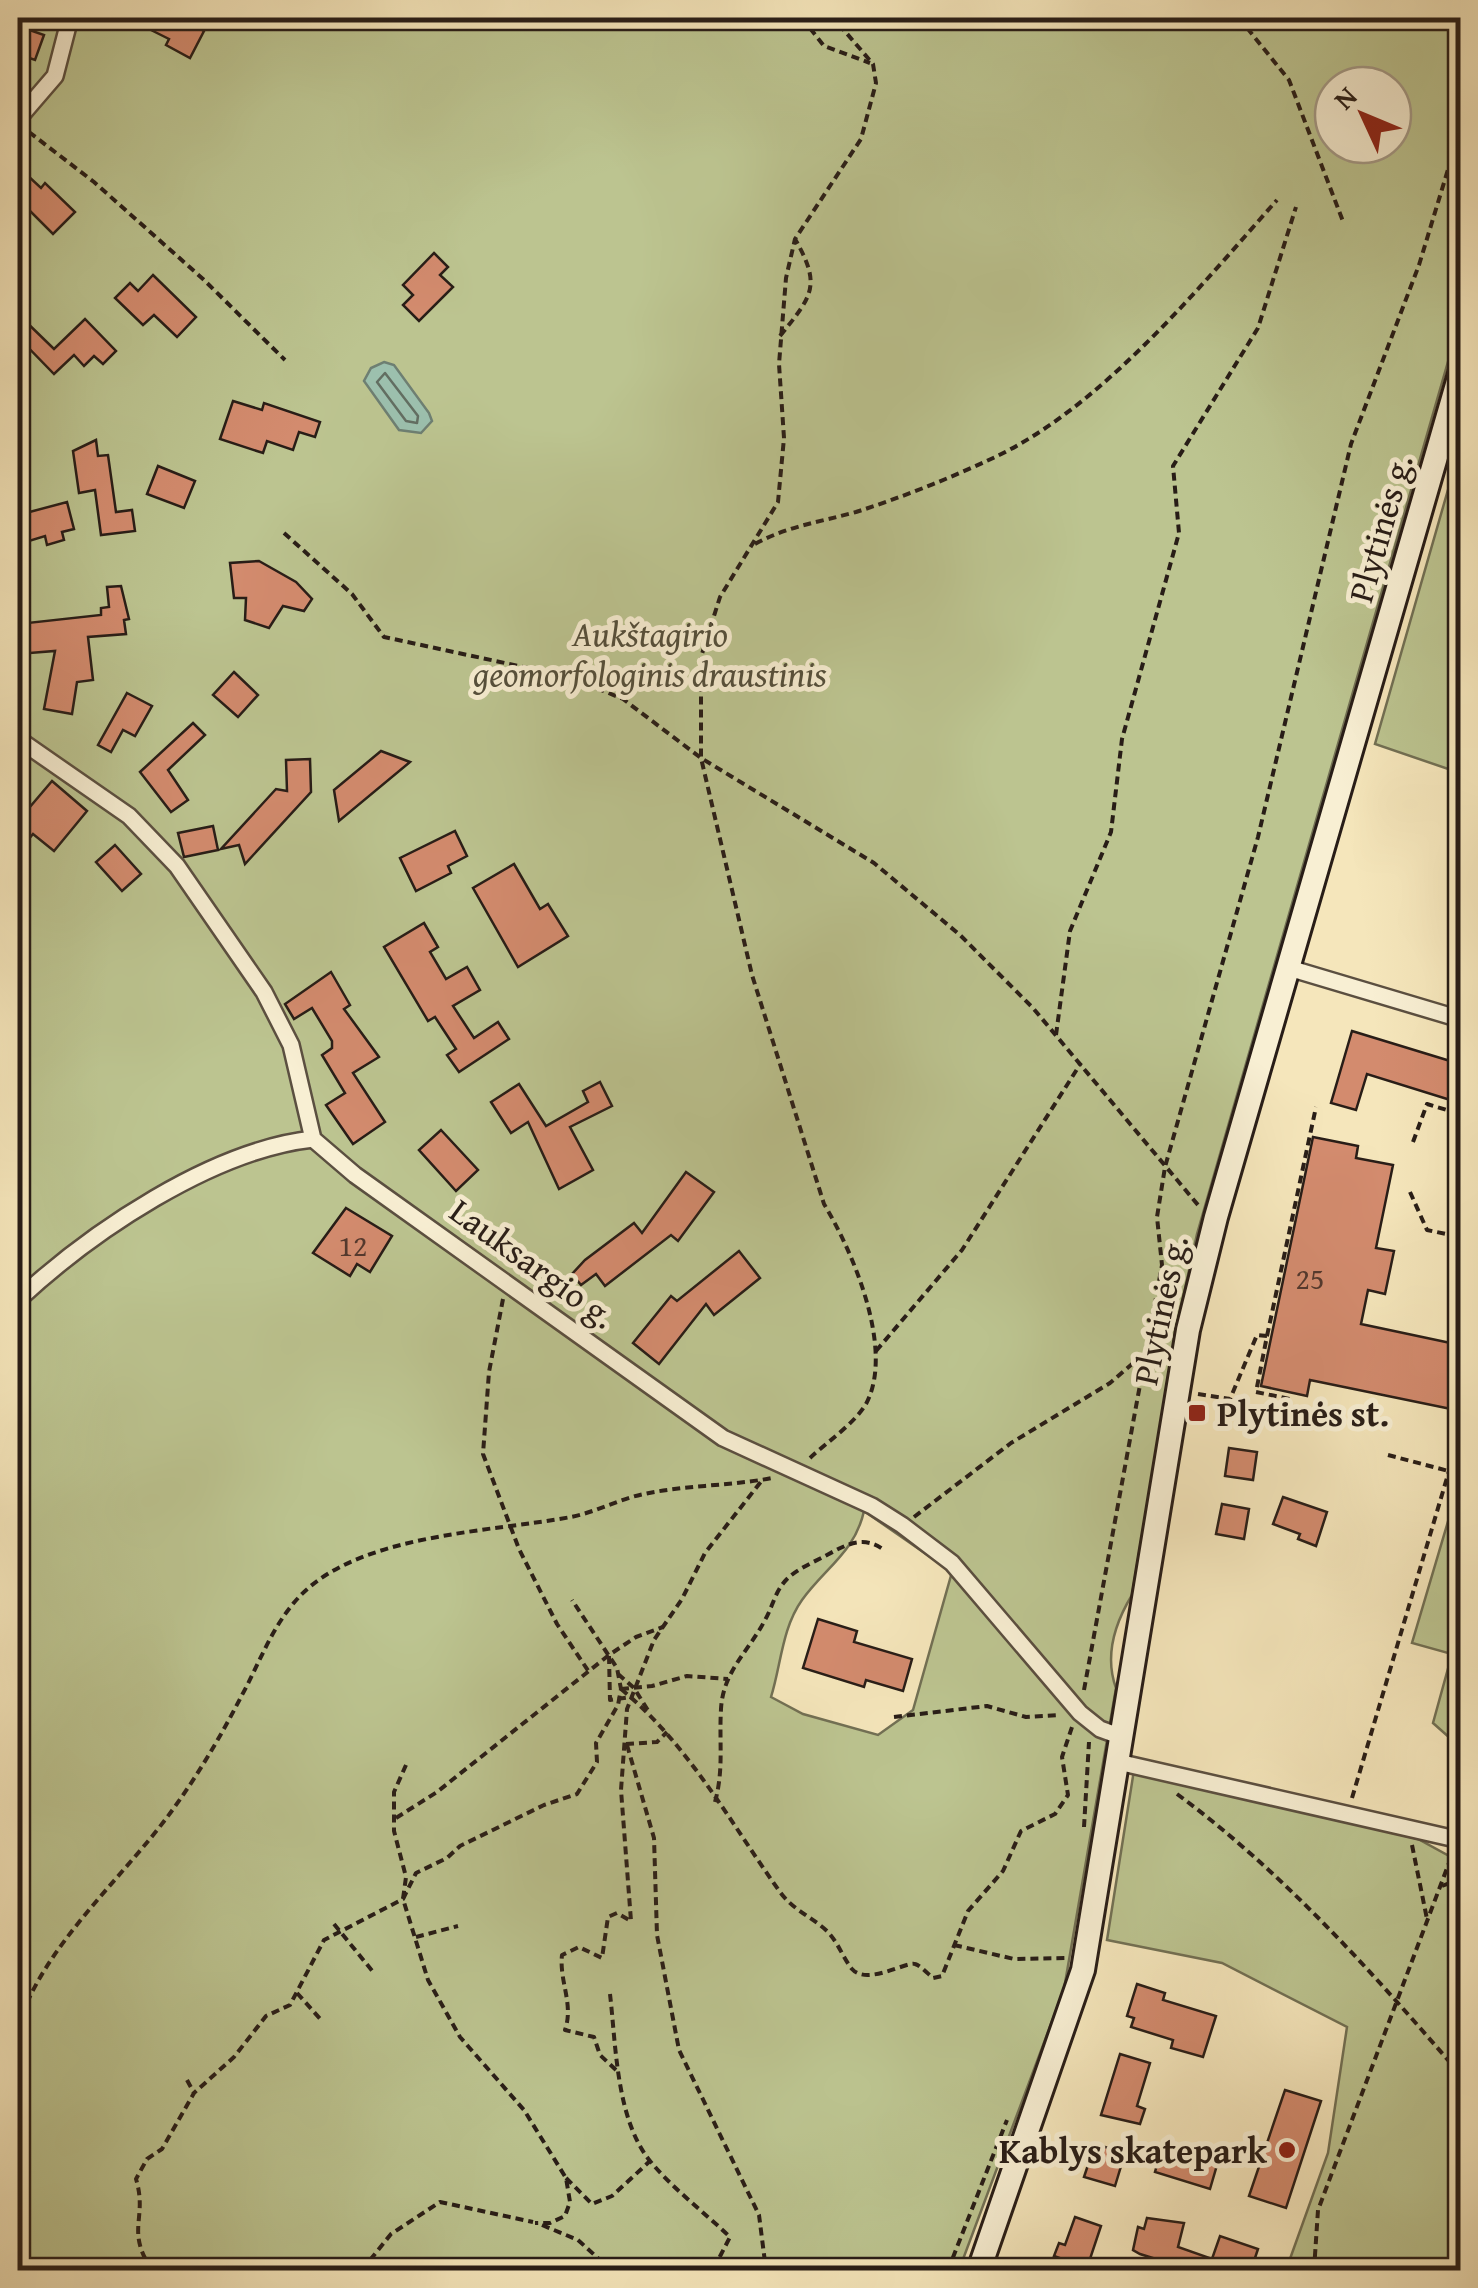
<svg xmlns="http://www.w3.org/2000/svg" width="1478" height="2288" font-family="'Gentium Book Plus',serif">
<style>
.green{fill:#bcc490;stroke:#727054;stroke-width:2.5;fill-rule:evenodd}
.water{fill:#9cc0ae;stroke:#6e7f72;stroke-width:2.5}
.lines{fill:none;stroke-linecap:round;stroke-linejoin:round}
.shore{stroke:#626e62;stroke-width:2.5}
.building{fill:#d38b6e;stroke:#281d17;stroke-width:2.5}
.street-casing{stroke:#5b4f40;stroke-width:20}
.secondary-casing{stroke:#281d17;stroke-width:28}
.path{stroke:#281d17;stroke-width:4;stroke-dasharray:8 5;stroke-linecap:butt}
.street{stroke:#f8efd3;stroke-width:15}
.secondary{stroke:#f8efd3;stroke-width:22}
.poi-dot{fill:#8f2418;stroke:#f8efd3;stroke-width:4}
.labels{text-anchor:middle;dominant-baseline:central;stroke-width:10;stroke-linejoin:round;paint-order:stroke}
.number-label{font-size:30px;fill:#53382d}
.street-label{font-size:35px;fill:#281d17;stroke:#f8efd3}
.park-label{font-size:35px;font-style:italic;fill:#544f3b;stroke:#f8efd3}
.poi-label{font-size:35px;font-weight:bold;fill:#281d17;stroke:#f8efd3;text-anchor:start}
</style>
<rect width="100%" height="100%" fill="#f5e6bb"/>
<filter id="stains"><feTurbulence type="fractalNoise" baseFrequency=".002" numOctaves="4"/><feColorMatrix values="0 0 0 0 .2 0 0 0 0 .09 0 0 0 0 .02 0 0 0 .5 -.17"/></filter>
<radialGradient id="worn" r=".72"><stop offset=".6" stop-color="#630" stop-opacity="0"/><stop offset="1" stop-color="#630" stop-opacity=".3"/></radialGradient>
<!-- green -->
<g class="green">
<path d="M18,18h1442v302l-263,914 -18,82 -47,279c-17,28 -28,60 -16,93l-52,301 -105,281h-941zM1333,85h60v60h-60zM864,1511l88,61 -39,138 -35,25 -75,-21 -32,-17c10,-32 11,-69 31,-97 23,-32 53,-48 62,-89z"/>
<polygon points="1460,448 1460,773 1375,744"/>
<polygon points="1460,1481 1460,1747 1433,1723 1452,1654 1412,1643"/>
<polygon points="1134,1770 1418,1839 1460,1862 1460,2270 1286,2270 1328,2153 1347,2027 1222,1963 1107,1940"/>
</g>
<!-- water -->
<polygon class="water" points="384,362 394,365 429,413 432,421 421,433 399,430 364,381 371,368"/>
<g class="lines">
<!-- shore -->
<polygon class="shore" points="385,373 418,416 417,423 406,421 377,382"/>
</g>
<!-- building -->
<g class="building">
<polygon points="154,18 189,18 187,22 204,31 190,58 166,45 169,39 149,29"/>
<polygon points="18,26 44,35 35,60 18,54"/>
<polygon points="27,175 41,188 45,183 75,212 53,234 18,199 18,184"/>
<polygon points="434,253 448,267 440,275 453,287 419,321 403,305 413,295 403,285"/>
<polygon points="153,275 196,317 177,337 154,315 143,325 115,298 130,283 138,291"/>
<polygon points="18,314 54,349 85,319 116,351 103,364 94,356 84,366 74,355 54,374 18,337"/>
<polygon points="233,401 262,410 264,403 320,422 315,437 299,432 293,450 267,441 263,453 220,439"/>
<polygon points="96,440 98,456 108,455 116,512 132,510 135,531 101,535 95,490 79,493 73,451"/>
<polygon points="158,466 195,481 184,508 147,494"/>
<polygon points="67,502 74,529 62,532 64,540 47,545 45,536 29,541 22,514"/>
<polygon points="259,561 296,582 312,599 304,611 283,606 269,628 245,620 246,598 234,598 230,563"/>
<polygon points="121,586 129,619 124,620 126,634 88,637 93,680 77,682 72,714 44,709 55,651 18,654 18,624 101,615 101,608 109,607 107,587"/>
<polygon points="234,672 258,695 238,717 213,695"/>
<polygon points="127,693 152,706 135,736 123,730 111,752 98,745"/>
<polygon points="193,723 205,735 168,770 188,800 171,812 140,772"/>
<polygon points="381,751 410,762 339,821 334,790"/>
<polygon points="310,759 311,792 245,864 239,845 221,849 276,789 287,791 286,760"/>
<polygon points="52,781 87,811 54,851 33,834 18,852 18,821"/>
<polygon points="213,826 218,850 184,857 178,833"/>
<polygon points="455,831 467,856 448,866 451,873 416,891 400,858"/>
<polygon points="115,845 141,874 122,891 96,862"/>
<polygon points="514,864 540,909 548,904 568,936 518,967 473,888"/>
<polygon points="424,923 438,947 430,952 446,979 467,967 480,990 453,1006 474,1038 498,1022 509,1039 459,1072 447,1055 456,1049 435,1017 428,1021 384,947"/>
<polygon points="331,972 350,1005 344,1009 379,1057 353,1073 385,1122 353,1144 326,1105 345,1093 322,1055 332,1048 332,1041 312,1008 294,1019 285,1004"/>
<polygon points="1352,1031 1460,1064 1460,1103 1367,1074 1356,1110 1331,1103"/>
<polygon points="600,1082 612,1106 570,1127 593,1170 559,1189 528,1122 511,1133 491,1102 519,1084 546,1126 588,1102 583,1091"/>
<polygon points="441,1130 478,1170 456,1191 419,1150"/>
<polygon points="1313,1137 1358,1146 1356,1158 1393,1165 1376,1248 1394,1251 1385,1294 1368,1290 1361,1324 1460,1345 1451,1409 1310,1380 1307,1396 1261,1386"/>
<polygon points="686,1172 714,1192 678,1241 671,1235 605,1286 596,1274 581,1285 572,1274 585,1260 634,1223 642,1233"/>
<polygon points="346,1208 392,1236 370,1272 357,1264 350,1276 313,1253"/>
<polygon points="739,1251 760,1278 714,1315 706,1304 659,1364 633,1343 671,1296 677,1301"/>
<polygon points="1229,1448 1257,1452 1253,1480 1225,1476"/>
<polygon points="1283,1497 1327,1512 1316,1546 1298,1539 1300,1534 1273,1524"/>
<polygon points="1222,1504 1249,1509 1244,1539 1216,1534"/>
<polygon points="818,1619 857,1631 854,1642 912,1659 903,1691 866,1680 864,1687 803,1668"/>
<polygon points="1137,1984 1165,1993 1163,2000 1216,2016 1203,2057 1171,2048 1173,2040 1131,2027 1134,2018 1127,2016"/>
<polygon points="1120,2054 1150,2063 1137,2106 1145,2109 1140,2124 1101,2115"/>
<polygon points="1285,2090 1321,2101 1286,2208 1249,2196"/>
<polygon points="1095,2144 1125,2153 1115,2186 1084,2177"/>
<polygon points="1162,2148 1217,2165 1210,2189 1155,2172"/>
<polygon points="1075,2217 1101,2226 1087,2268 1054,2256 1059,2243 1065,2245"/>
<polygon points="1147,2218 1184,2223 1178,2247 1212,2259 1220,2236 1258,2249 1251,2270 1191,2270 1140,2254 1133,2250 1138,2227 1144,2229"/>
</g>
<g class="lines">
<defs>
<g id="street">
<polyline points="18,119 55,76 70,18"/>
<polyline points="18,739 129,816 177,866 264,992 291,1045 313,1139 355,1175 723,1438 872,1506 902,1525 952,1563 1080,1713 1100,1729 1122,1737"/>
<polyline points="1289,968 1460,1019"/>
<path d="M18,1300c73,-68 194,-150 295,-161"/>
<polyline points="1118,1762 1460,1840"/>
</g>
<polyline id="secondary" points="979,2270 1083,1970 1188,1330 1216,1217 1460,374"/>
</defs>
<!-- street casing -->
<use href="#street" class="street-casing"/>
<!-- secondary casing -->
<use href="#secondary" class="secondary-casing"/>
<!-- path -->
<g class="path">
<polyline points="802,18 824,46 870,63"/>
<polyline points="1239,18 1289,80 1344,224"/>
<polyline points="29,132 94,182 203,279 285,360"/>
<path d="M780,336c32,-40 42,-50 15,-97"/>
<polyline points="284,533 352,594 384,637 570,677 623,699 701,758 874,863 960,935 1033,1008 1198,1205"/>
<path d="M755,544c33,-18 65,-22 101,-32 44,-14 92,-33 135,-53 109,-50 207,-170 286,-259"/>
<polyline points="1056,1035 1070,931 1111,832 1122,739 1179,533 1173,466 1258,328 1296,207"/>
<polyline points="1413,1142 1427,1104 1460,1114"/>
<polyline points="1410,1192 1427,1230 1460,1237"/>
<polyline points="503,1299 489,1372 483,1454 519,1549 557,1624 589,1672"/>
<polyline points="1267,1336 1316,1107"/>
<polyline points="876,1351 962,1250 1081,1063"/>
<polyline points="1198,1394 1230,1399 1257,1335 1267,1336 1256,1392 1290,1399"/>
<polyline points="1388,1455 1460,1474"/>
<path d="M810,1458c17,-16 44,-34 56,-54 29,-54 -13,-152 -42,-200l-72,-229 -51,-217v-101l19,-60 58,-95 6,-64 -5,-74 7,-86 9,-39 66,-100 15,-56 -3,-19 -30,-35 -29,-11"/>
<polyline points="914,1517 1011,1443 1110,1383 1146,1352"/>
<polyline points="609,1656 610,1700 631,1697"/>
<polyline points="618,1674 634,1688 649,1712"/>
<path d="M621,1689c67,55 109,133 159,203 13,18 32,25 47,39 11,11 16,27 25,38 15,17 55,-8 63,-5 6,2 13,10 18,14l9,-2 26,-65 35,-40 18,-40 34,-17 13,-19 -6,-38 10,-30"/>
<polyline points="621,1689 652,1686 687,1676 728,1679"/>
<polyline points="1084,1690 1162,1265 1157,1217 1165,1167 1258,837 1351,444 1419,265 1460,130"/>
<polyline points="894,1717 987,1706 1026,1717 1060,1715"/>
<polyline points="626,1744 657,1742 667,1732"/>
<polyline points="627,1745 654,1838 657,1935 679,2050 759,2215 766,2270"/>
<polyline points="406,1765 394,1792 394,1831 406,1877 403,1899 428,1980 460,2037 524,2110 566,2178 570,2202 565,2216 550,2223 535,2223"/>
<path d="M1177,1794c106,78 197,180 283,280"/>
<polyline points="1352,1798 1460,1434"/>
<path d="M715,1802c9,-33 4,-59 6,-93 2,-38 28,-58 44,-89 8,-14 10,-29 22,-41 10,-10 27,-17 40,-24 20,-11 37,-20 57,-5"/>
<polyline points="396,1818 437,1792 609,1655 636,1637 663,1627"/>
<polyline points="1084,1827 1089,1742"/>
<polyline points="1412,1845 1427,1919"/>
<polyline points="1442,1886 1460,1879"/>
<polyline points="334,1924 374,1973"/>
<polyline points="416,1937 458,1926"/>
<polyline points="954,1945 1014,1959 1065,1958"/>
<polyline points="297,1993 323,2022"/>
<path d="M610,1994c6,51 6,125 40,167 23,28 54,51 80,76l-17,33"/>
<path d="M18,2027c24,-80 104,-148 153,-215 27,-37 50,-76 71,-117 18,-33 30,-69 57,-98 59,-63 191,-65 272,-80 25,-5 48,-18 73,-23 42,-9 86,-8 128,-16"/>
<path d="M616,2070l-16,-15 -6,-18 -29,-7c9,-26 -6,-49 -3,-75l17,-8 23,11 6,-41 9,-4 14,8 -10,-131 6,-81 27,-69 28,-41 23,-46 58,-74"/>
<polyline points="187,2080 194,2093"/>
<polyline points="566,2178 592,2204 612,2196 650,2161"/>
<polyline points="542,2225 578,2240 611,2270"/>
<path d="M152,2270c-27,-40 -4,-51 -16,-91l11,-20 15,-10 32,-56 40,-36 32,-41 24,-11 34,-65 79,-41 13,-26 31,-15 13,-12 84,-41 33,-11 20,-32 -1,-19 22,-38 3,-16 -4,-21 -45,-68"/>
<polyline points="362,2270 391,2234 440,2202 533,2222"/>
<polyline points="948,2270 1007,2120"/>
<polyline points="1314,2270 1318,2210 1452,1855"/>
</g>
<!-- street -->
<use href="#street" class="street"/>
<!-- secondary -->
<use href="#secondary" class="secondary"/>
</g>
<!-- markers -->
<g class="poi-dot">
<rect x="1187" y="1403" width="20" height="20" rx="5"/>
<circle cx="1287" cy="2150" r="10"/>
</g>
<g class="labels">
<!-- number labels -->
<g class="number-label">
<text x="353" y="1245">12</text>
<text x="1310" y="1278">25</text>
</g>
<!-- street labels -->
<g class="street-label">
<text transform="translate(1380 528) rotate(-74)">Plytinės g.</text>
<text transform="translate(533 1263) rotate(36)">Lauksargio g.</text>
<text transform="translate(1160 1310) rotate(-78)">Plytinės g.</text>
</g>
<!-- park labels -->
<g class="park-label">
<text x="650" y="633">Aukštagirio<tspan x="650" dy="40">geomorfologinis draustinis</tspan></text>
</g>
<!-- poi labels -->
<g class="poi-label">
<text x="1217" y="1413">Plytinės st.</text>
<text x="1267" y="2150" text-anchor="end">Kablys skatepark</text>
</g>
</g>
<!-- margin -->
<rect width="1478" height="2288" fill="none" stroke="#f5e6bb" stroke-width="60"/>
<rect x="20" y="20" width="1438" height="2248" fill="none" stroke="#281d17" stroke-width="5"/>
<rect x="30" y="30" width="1418" height="2228" fill="none" stroke="#281d17" stroke-width="2.5"/>
<!-- north arrow -->
<g transform="translate(1363 115) rotate(314)"><circle r="48" fill="#f8efd3" stroke="#a59b88" stroke-width="2.5"/>
<path d="M0-8L18 38L0 25L-18 38Z" fill="#8f2418"/>
<text y="-15" font-size="28" font-weight="bold" text-anchor="middle" fill="#281d17">N</text>
</g>
<rect width="100%" height="100%" filter="url(#stains)"/>
<rect width="100%" height="100%" fill="url(#worn)"/>
</svg>
